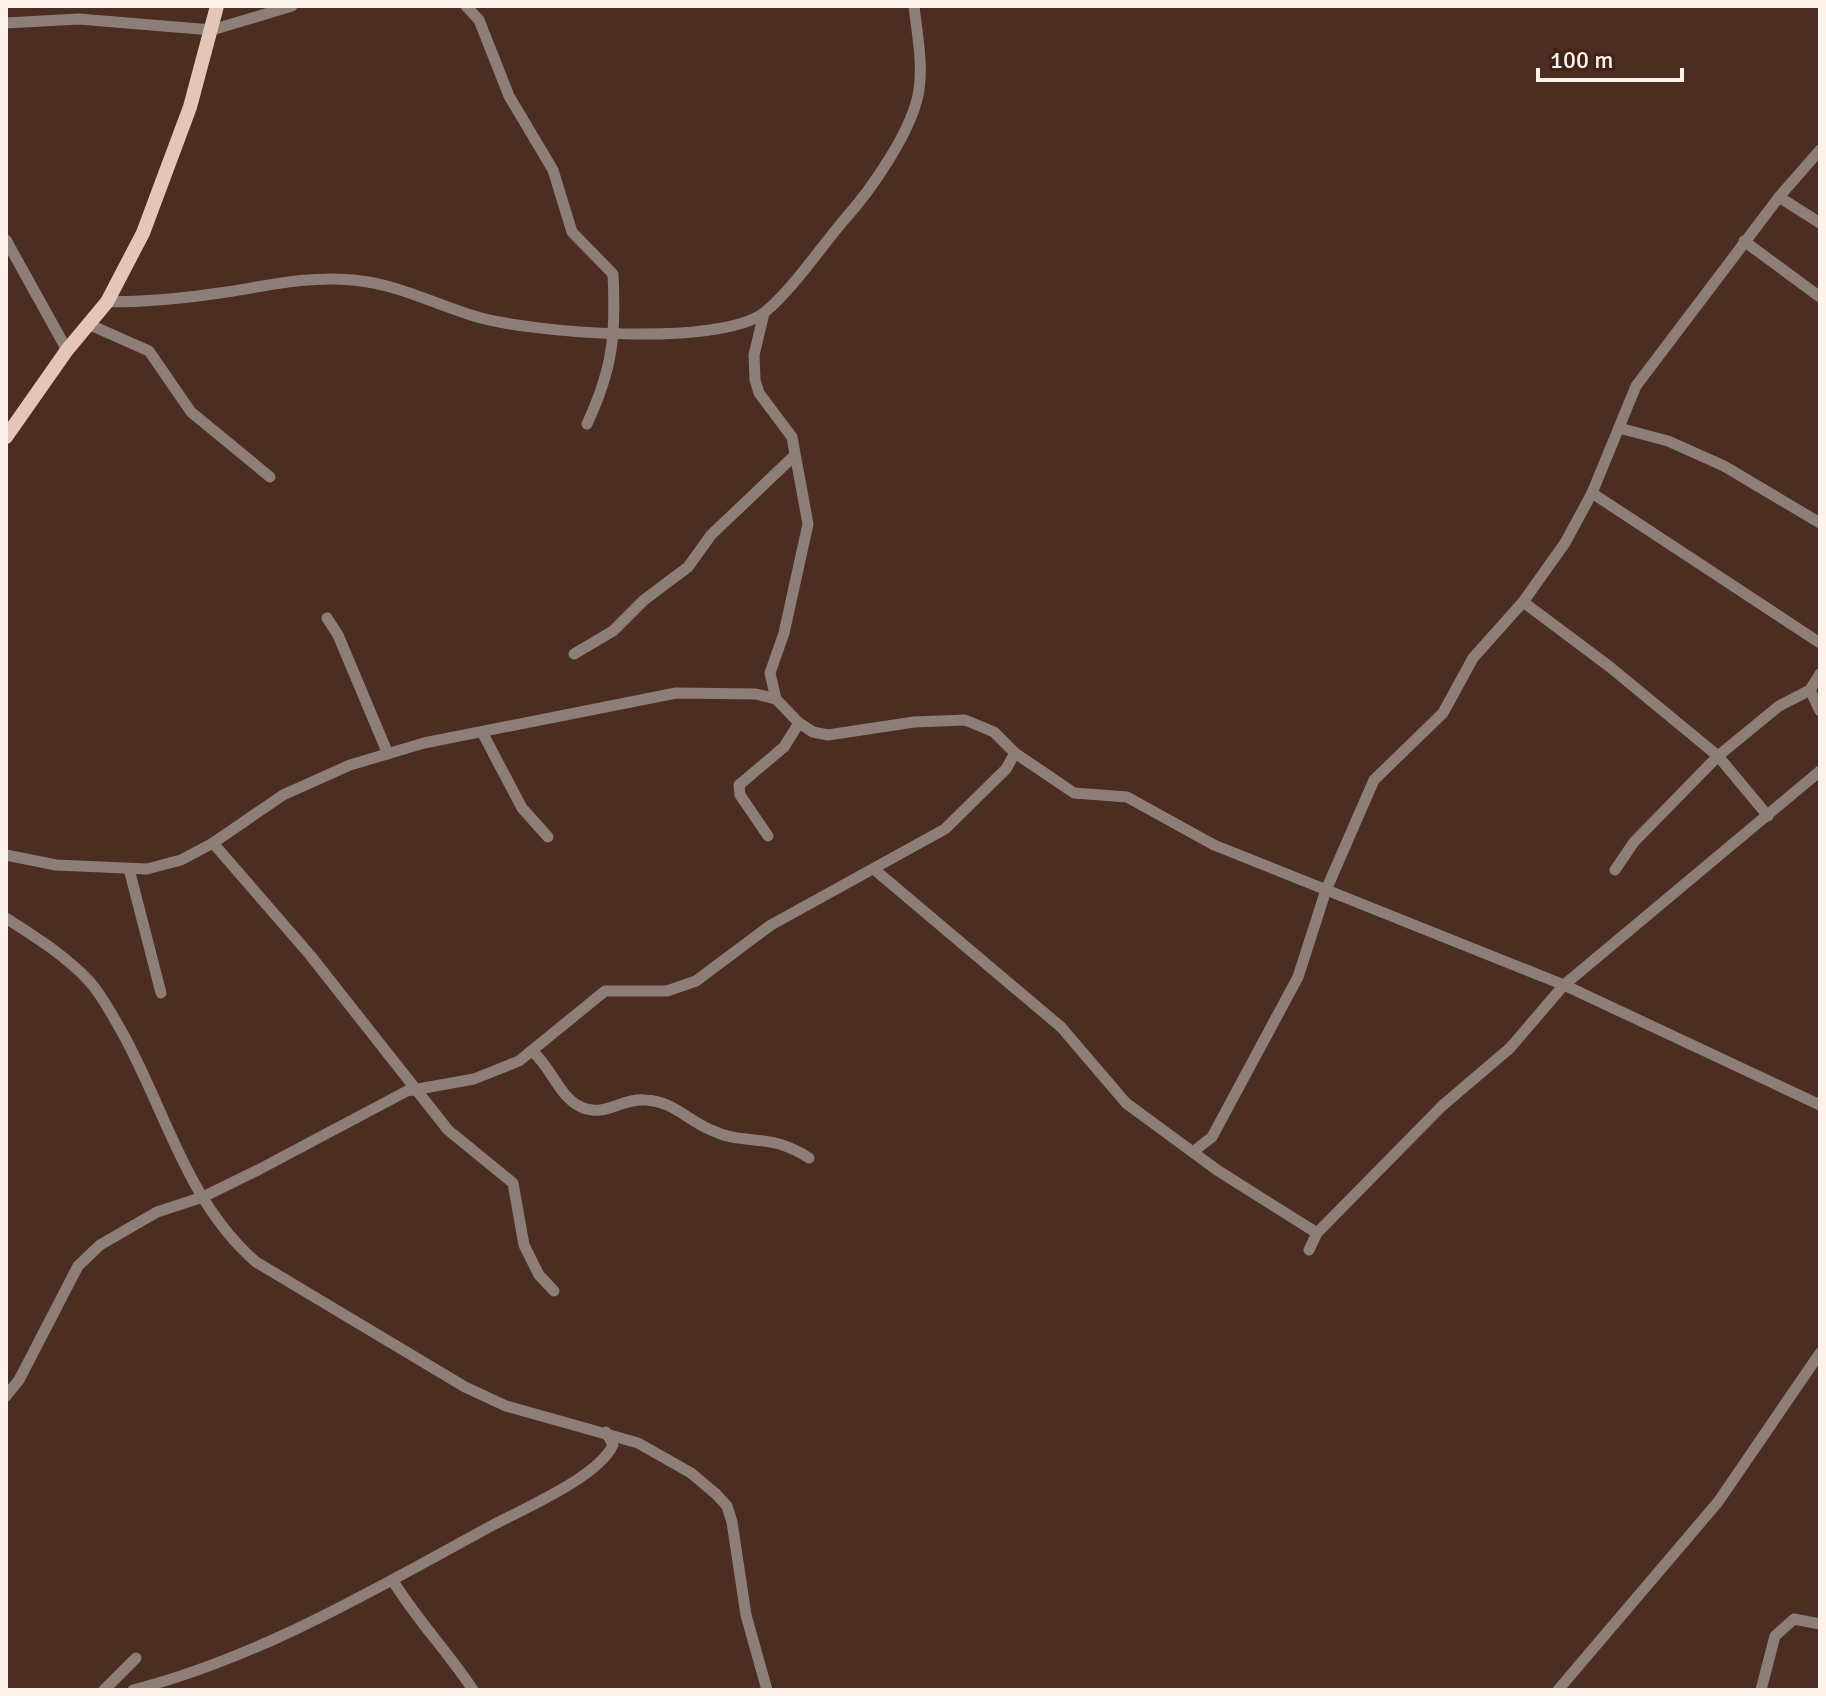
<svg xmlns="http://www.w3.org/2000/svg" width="1826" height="1696" font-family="Signika,sans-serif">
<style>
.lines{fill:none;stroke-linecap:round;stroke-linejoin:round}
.minor{stroke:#8e7e78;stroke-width:11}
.major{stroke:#e6c5b9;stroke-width:14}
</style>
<rect width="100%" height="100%" fill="#4b2d21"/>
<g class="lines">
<!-- minor -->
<g class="minor">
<path d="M466,6l13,14 30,76 44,74 19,62 41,42c3,61 0,94 -26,150"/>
<polyline points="6,23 79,19 212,30 292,6"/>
<polyline points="1779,197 1820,223"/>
<polyline points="6,240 67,350"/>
<polyline points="1744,241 1820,297"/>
<path d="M107,302c39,0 81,-4 120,-10 44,-7 81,-16 126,-12 44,4 79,23 121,36 55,17 246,32 291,-4 27,-22 56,-65 79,-92 27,-30 69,-90 75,-130 4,-28 -2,-56 -5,-84"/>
<polyline points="764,313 754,355 755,380 759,393 792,437 808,524 784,633 770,673 776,699"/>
<polyline points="88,324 149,351 191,412 270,477"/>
<polyline points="1619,428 1668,441 1724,466 1820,523"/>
<polyline points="1592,493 1820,643"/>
<polyline points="1523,602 1610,667 1718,756 1768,816"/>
<polyline points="327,618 338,635 388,754"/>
<polyline points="574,654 613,631 644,600 688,567 711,535 794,456"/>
<polyline points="1810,690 1820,711"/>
<polyline points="482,732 522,808 548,837"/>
<polyline points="768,836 740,795 739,785 784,747 799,723"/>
<polyline points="213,843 310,955 448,1130 513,1183 524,1245 539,1275 554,1291"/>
<polyline points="6,855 56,865 147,869 181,860 213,843 283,795 350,765 424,743 676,693 756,694 776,699 799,723 813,732 828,735 914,722 965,720 994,732 1015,753 1074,793 1127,797 1214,845 1564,985 1820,1105"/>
<polyline points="129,869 161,993"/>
<polyline points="875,870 1061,1027 1126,1103 1217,1170 1317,1233"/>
<polyline points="1615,870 1634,842 1718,756 1779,706 1810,690 1820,674"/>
<path d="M6,918c29,19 59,37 83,63 13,14 23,34 33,51 44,79 64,169 134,230l209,125 41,19 132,37 53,30 25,21 11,12 5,16 14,93 21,75"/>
<path d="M533,1052c19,16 26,45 48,55 24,11 40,-9 64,-7 28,1 42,20 66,30 35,17 57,1 98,28"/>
<polyline points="1194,1151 1212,1137 1298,977 1326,890 1374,780 1443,713 1473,658 1523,602 1565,543 1592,493 1636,386 1779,197 1820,150"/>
<polyline points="1309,1250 1317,1233 1442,1106 1510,1048 1564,985 1820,771"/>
<polyline points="6,1396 19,1380 78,1266 100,1245 157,1212 203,1197 258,1170 407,1091 474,1079 519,1061 605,991 667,991 696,981 771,925 945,829 1006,769 1015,753"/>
<path d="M393,1581c24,39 55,71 80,109"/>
<polyline points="104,1690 136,1658"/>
<path d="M133,1690c128,-33 244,-102 360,-165 32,-17 105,-48 120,-80l-7,-13"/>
<polyline points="1558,1690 1718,1502 1820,1353"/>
<polyline points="1761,1690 1775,1636 1794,1619 1820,1624"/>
</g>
<!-- major -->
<polyline class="major" points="6,437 67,350 107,302 143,233 190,107 217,6"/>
</g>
<!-- border -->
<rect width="1826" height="1696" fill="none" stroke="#fef2ed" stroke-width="16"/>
<!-- scale -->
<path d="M1538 68v12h144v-12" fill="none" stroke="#fef2ed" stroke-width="4"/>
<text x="1550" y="68" font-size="24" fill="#fef2ed" stroke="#402318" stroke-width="6" paint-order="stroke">100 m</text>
</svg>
